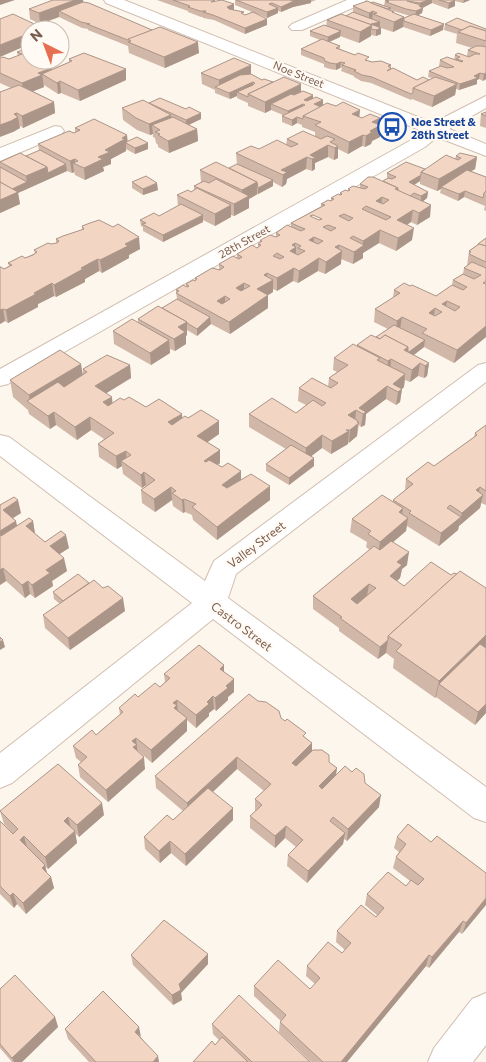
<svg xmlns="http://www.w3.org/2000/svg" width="486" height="1062" font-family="Commissioner,sans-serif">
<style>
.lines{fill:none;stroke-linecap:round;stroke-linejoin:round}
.minor-casing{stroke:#d1beb0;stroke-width:2}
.minor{fill:#fff;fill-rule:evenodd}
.wall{fill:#d1b7a8;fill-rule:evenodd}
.shaded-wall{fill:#aa9588}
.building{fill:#f3d5c3;stroke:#aa9588;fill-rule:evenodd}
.labels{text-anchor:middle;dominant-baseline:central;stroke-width:4;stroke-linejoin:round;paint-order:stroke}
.far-street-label{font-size:11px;fill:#7a5c4d;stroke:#fffaf3}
.far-transit-label{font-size:11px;font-weight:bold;fill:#164399;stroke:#fffaf3;text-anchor:start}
.street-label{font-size:12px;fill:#7a5c4d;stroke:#fffaf3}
</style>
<rect width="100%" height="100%" fill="#fdf6ec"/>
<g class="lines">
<defs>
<g id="minor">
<polygon points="104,0 124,0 433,123 486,96 486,108 449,129 486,144 486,156 437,137 425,147 8,384 0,386 0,369 413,139 422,131 106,3"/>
<polygon points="347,0 366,0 364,3 302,30 292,30 289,27 292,24"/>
<polygon points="55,126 61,127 64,131 61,135 0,161 0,148"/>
<polygon points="486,363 486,382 236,574 228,598 486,787 486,822 474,818 213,619 12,783 0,788 0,753 192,603 0,456 0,435 9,437 205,581 214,561 478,365"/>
<polygon points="486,993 486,1045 473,1062 428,1062 434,1048 472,999"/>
</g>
</defs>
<!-- minor casing -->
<use href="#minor" class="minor-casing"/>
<!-- minor -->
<use href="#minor" class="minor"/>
</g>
<!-- wall -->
<g class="wall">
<polygon points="157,0 214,0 215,1 234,4 234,10 245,15 252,12 235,5 235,0 316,0 311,2 311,3 293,7 281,12 278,11 278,13 267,18 258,14 267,25 245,34 214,20 203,18 203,17 201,17 188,12 188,11"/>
<path d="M385,0h85l-7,3 -8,-2v5l-7,3 -16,-6 -9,5 -1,5 -4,2 25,15 -13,6 -27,-9 -10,5 -12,-4v6l-5,2 -5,-1v1l-12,7 -19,-7v1l-11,5 11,4v3l32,13 19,3v4l26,11h12l3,-2 -4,-1 1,-6 11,-4 -1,-1 1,-6h14l1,-5 15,2 -3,-1 1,-6 4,-2 -16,-5 1,-9 -13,-4 1,-6 41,5v50l-3,2 -4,-2 -2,1v4l-18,6 -3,-1 -1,6 -23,12 -20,-8 -1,1 -40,-17 -10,-2 -7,-4v-1l-13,-5 1,-3h-2l-4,2 -6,-1 -6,-2v-3l-23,-9v-6l19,-9 -10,-4v-5l16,-5 1,-6 19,-4 7,-4v-6l18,-3 13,3zM390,10l20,6 -6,2v-1l-10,-4z"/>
<polygon points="83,2 199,53 165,68 129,53 128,46 88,30 88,29 82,28 59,17 40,24 30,19 29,9"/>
<polygon points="17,52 55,63 48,66 52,69 69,62 69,59 126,80 80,101 61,93 58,94 44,85 43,83 44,87 33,91 54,102 55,113 23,128 19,125 20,128 13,132 11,88 0,83 0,58 9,59 18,56"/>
<polygon points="201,73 251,74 262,80 301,92 313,99 323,100 323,106 359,117 381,125 380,137 372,141 371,144 365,147 362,146 348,154 338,149 338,158 334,160 328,157 315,163 315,169 312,171 306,169 287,179 286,184 282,187 273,182 273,186 249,199 249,208 234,216 231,215 231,217 215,226 203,220 203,222 163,242 143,231 143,227 141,226 140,220 159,216 178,206 177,195 191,192 194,190 194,186 201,182 200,170 229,169 237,164 236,153 286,145 287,139 315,136 315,132 302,127 302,125 297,123 292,126 282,122 282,116 283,115 271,110 265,113 248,106 248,103 237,98 237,96 230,99 215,93 215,90 202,84"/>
<polygon points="149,103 201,119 189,125 197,129 198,141 169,153 158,147 158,145 156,143 155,138 153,137 153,134 150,135 137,130 123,120 122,108 149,104"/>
<polygon points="486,112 486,128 480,126 481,114"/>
<polygon points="75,128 127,141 148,143 148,149 135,154 126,149 126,151 111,159 111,164 103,167 104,171 85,180 75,175 74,172 72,173 67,171 18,193 20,204 0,213 0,162 26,156 39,151 38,144 75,132"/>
<path d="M456,156l21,1 -2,12 -4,2 15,6v34l-2,-1 1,-4 -21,-9 -6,4 -18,-8 1,-4 -4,2 -17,-7v-3l-6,4 14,7 -1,6 -4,3 7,16 -13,8 -6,-3 -4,3 5,15 -16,11 -17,-8 -16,10v5l-10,6 -12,-5v5l-16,10 -7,-3 -20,12 -5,-2 -16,10 -4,-2v3l-5,3v13l-38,26 -19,-10 -14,12 -10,-6v5l-1,1v8l-11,7 -5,-2v4l-19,12 -37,-21 -1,-13 25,-8v-4l24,-11 15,-9 -1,-9 10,-3v-3l9,-3v-3l24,-8v-6l18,-6v-4l21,-7v-3l2,-2v-2l16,-3v-4l15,-7v-3l30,-16v-3l10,-3v-3l9,-3v-2l8,-2v-2l12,-1v-4l23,-3 4,-2v-6l38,-4 30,-10zM313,215l9,4 -3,1 -9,-4z"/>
<polygon points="132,182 158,190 143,195 132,188"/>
<polygon points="82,226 140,249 129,255 129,258 102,273 99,271 85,279 85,282 56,297 54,296 38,304 38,307 8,323 5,321 0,324 0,267 4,269 9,266 8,263 25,258 35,253 34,250 56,243 56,239 82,230"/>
<polygon points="486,238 486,337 454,363 424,347 414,355 429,363 427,376 424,378 418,376 410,382 405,380 404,387 402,389 400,402 396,405 386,399 366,414 365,425 361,427 359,425 357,436 348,443 348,444 331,454 322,448 311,456 314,466 289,485 266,471 266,464 286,449 249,427 249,414 296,413 306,405 298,401 299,388 328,387 329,378 337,372 333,370 334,358 357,346 357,345 376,337 388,329 374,322 375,309 393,298 394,290 436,296 452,285 453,280 463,274 464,268 467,266 469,251"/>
<polygon points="130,365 131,378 106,393 112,403 124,400 182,418 219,421 219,434 207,442 220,450 220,463 218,465 270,500 217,540 193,520 192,515 185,512 183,513 173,506 172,500 155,512 142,503 141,490 146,486 146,485 142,488 123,474 122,466 117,469 99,457 98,444 104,439 91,430 77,440 56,425 50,429 29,414 28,410 13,397 10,380 83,375 83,369"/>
<polygon points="486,425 486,505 481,503 480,508 459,526 458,530 439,546 407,526 407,523 406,531 393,542 407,565 402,569 400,578 397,581 486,713 475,725 436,697 435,698 393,668 394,659 386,653 378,659 339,631 339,628 313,609 313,596 370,550 366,547 367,542 350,532 352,519 393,502 393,500 405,490 406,479 434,466 474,437 475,433"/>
<polygon points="0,505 21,513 13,518 17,526 33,521 35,534 45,542 69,548 59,554 67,571 52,581 53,586 35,598 30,594 25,598 6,581 0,585"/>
<polygon points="89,583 103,588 125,611 70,650 45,628 43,615 60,604 54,599 53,592"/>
<polygon points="224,665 224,672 234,692 228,697 228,700 216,711 214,709 209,713 209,716 196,728 187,720 187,731 152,763 137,750 145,769 108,802 80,777 78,765 81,762 76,758 73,746 96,735 120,715 119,708 138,697 160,687 165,682 164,674"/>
<polygon points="281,718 306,738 312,752 337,768 336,775 365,783 379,807 347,841 344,839 343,844 307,883 287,866 288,855 296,847 285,838 275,848 250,828 250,816 255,812 255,799 264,791 237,769 213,792 233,820 186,866 171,853 160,863 145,849 144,837 173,820 183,811 156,788 155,776"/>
<polygon points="0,811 104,815 79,837 75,833 77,843 48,869 45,866 47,873 51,877 54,888 26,914 17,904 14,908 0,894 0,821 13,833 4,824"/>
<polygon points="397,837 431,842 486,873 462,934 459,932 429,968 426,966 347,1062 311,1062 279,1032 280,1022 281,1021 254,996 254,986 310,989 315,984 306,976 307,966 342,953 345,950 336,942 337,931 376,917 378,916 365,905 367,894 406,886 410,881 393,868 396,857 399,852 394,848"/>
<polygon points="131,955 208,964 181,993 182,1000 173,1005 133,965"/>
<polygon points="0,989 55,1017 58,1027 22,1062 12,1062 0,1048"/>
<polygon points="212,1024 310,1062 193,1062 215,1045 219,1040 213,1034"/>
<polygon points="65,1029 141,1037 159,1062 89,1062 68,1039"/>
</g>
<!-- shaded-wall -->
<g class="shaded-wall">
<polygon points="0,0 15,0 0,5"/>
<polygon points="75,0 83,0 84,8 59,11 59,17 40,24 39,13"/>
<polygon points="294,0 311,0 311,3 293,7 281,12 281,7 294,1 293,7"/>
<polygon points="428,0 432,0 432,3 420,9 423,8 422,13 415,17 416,11 419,6 420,6 420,3"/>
<polygon points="455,0 455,6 448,9 449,3"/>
<polygon points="464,0 470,0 463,3"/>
<polygon points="234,4 234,10 227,13 227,7"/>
<polygon points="278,8 278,13 267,18 267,12"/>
<polygon points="373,11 372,22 369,24 369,13"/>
<polygon points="404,17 403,27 393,32 394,22"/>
<polygon points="267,19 267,25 245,34 245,28"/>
<polygon points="380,22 380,28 371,29 371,36 359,43 360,32 371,24"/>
<polygon points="444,24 443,30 430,36 431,30"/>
<polygon points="381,28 381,34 376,36 376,30"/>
<polygon points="341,31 340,37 327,43 328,37"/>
<polygon points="30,33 30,44 0,57 0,45"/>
<polygon points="198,42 199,53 165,68 164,57"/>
<polygon points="34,60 54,60 55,63 36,71"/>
<polygon points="341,62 340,68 336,70 336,64"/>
<polygon points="251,65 251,76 219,88 219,80"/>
<polygon points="52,68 53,79 42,74 44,87 24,95 22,83 38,73"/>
<polygon points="126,69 126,80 80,101 78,90"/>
<polygon points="486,69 486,79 483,81 484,74"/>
<polygon points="480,73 479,79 477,80 477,84 459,90 460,84"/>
<polygon points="60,81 61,93 58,94 57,83"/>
<polygon points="253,82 253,88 237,92 237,96 230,99 229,93"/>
<polygon points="301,84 301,96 271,104 271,110 265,113 265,102"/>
<polygon points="457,84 455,95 432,107 434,96"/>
<polygon points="313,95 313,102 304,104 304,100"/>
<polygon points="323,100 323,106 314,110 314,104"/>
<polygon points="54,102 55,113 23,128 22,116"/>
<polygon points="303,104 303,110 288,117 288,111"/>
<polygon points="360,110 359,121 352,114"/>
<polygon points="17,113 17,117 18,117 20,128 13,132 0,137 0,125 14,114"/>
<polygon points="201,113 201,119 186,126 186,120"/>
<polygon points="171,115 171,127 160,130 152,125 153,134 150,135 149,124"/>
<polygon points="297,117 297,123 292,126 292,120"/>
<polygon points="380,118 379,126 381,125 380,137 372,141 371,144 365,147 366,136 372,122"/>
<polygon points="197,129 198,141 169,153 168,141"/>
<polygon points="127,135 128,144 126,143 126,151 111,159 111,164 103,167 104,171 85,180 84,168 98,157 105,150 122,138"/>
<polygon points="363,135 362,146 348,154 349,142"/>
<polygon points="148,143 148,149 135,154 135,148"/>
<polygon points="328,145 328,157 315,163 315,169 312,171 312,159 310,155"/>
<polygon points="338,146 338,158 334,160 335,148"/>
<polygon points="307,157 306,169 287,179 286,184 282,187 283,175 281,170"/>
<polygon points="477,157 475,169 443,188 441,187 441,189 437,191 439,179"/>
<polygon points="75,159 75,164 73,163 74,172 72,173 70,161"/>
<polygon points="66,164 67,171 18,193 20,204 0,213 0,200 7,191 27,182 26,176 47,167"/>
<polygon points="421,175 420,181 408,189 409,182"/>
<polygon points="273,180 273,186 258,194 258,188"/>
<polygon points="257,182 257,194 249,199 249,208 234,216 234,204 242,200 242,190"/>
<polygon points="157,183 158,190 143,195 143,189"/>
<polygon points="465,191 464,197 458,201 459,194"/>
<polygon points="428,192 427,198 421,203 421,196"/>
<polygon points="382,197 381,209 376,201"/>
<polygon points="231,205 231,217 215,226 215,214"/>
<polygon points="431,205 430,217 417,225 419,213"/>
<polygon points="413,210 411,222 395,232 397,220"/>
<polygon points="203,215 203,222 163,242 163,235"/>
<polygon points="414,228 412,240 396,251 398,238"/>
<polygon points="380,230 379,243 363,253 363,258 353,264 354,252 363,246 363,241"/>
<polygon points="139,237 140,249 129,255 129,258 102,273 100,260 125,244"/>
<polygon points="314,237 313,250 309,240"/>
<polygon points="295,243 295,248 296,247 296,260 290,251 292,245"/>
<polygon points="339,245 338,254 342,251 341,264 325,274 326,262 335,247"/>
<polygon points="319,258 318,271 298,283 299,271"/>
<polygon points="98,259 99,271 85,279 85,282 56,297 54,285 81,268"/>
<polygon points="294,268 293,281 277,291 277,278"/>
<polygon points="267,273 267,283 273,280 273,292 257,302 257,289 264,275"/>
<polygon points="52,283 54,296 38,304 38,307 8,323 6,310 34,293"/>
<polygon points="244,283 244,295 236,288"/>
<polygon points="268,295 268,308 230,334 229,322"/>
<polygon points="225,296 225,309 217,301"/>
<polygon points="447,301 445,314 442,312 442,304"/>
<polygon points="435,308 433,321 429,313"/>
<polygon points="3,309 5,321 0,324 0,310"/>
<polygon points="210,317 211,324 197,336 197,329"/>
<polygon points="402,317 400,330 396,333 397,321"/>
<polygon points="187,322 187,335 186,336 186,344 175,351 174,339 178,327"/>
<polygon points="486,326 486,337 454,363 457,350"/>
<polygon points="169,340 170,353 151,365 150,353"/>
<polygon points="425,340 424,347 403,363 404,350 408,347"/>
<polygon points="391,359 390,372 387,374 388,361"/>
<polygon points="420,363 418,376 410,382 412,370"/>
<polygon points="429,363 427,376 424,378 425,366"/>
<polygon points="81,364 84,381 30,403 29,395"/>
<polygon points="130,365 131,378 97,399 95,386"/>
<polygon points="405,374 404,387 398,392 393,384"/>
<polygon points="387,386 386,399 366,414 365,425 361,427 363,414 359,408"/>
<polygon points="402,389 400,402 396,405 398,392"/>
<polygon points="112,397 113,410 103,402"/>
<polygon points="356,410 355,423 348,415"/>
<polygon points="54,412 56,425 50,429 48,416"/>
<polygon points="182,414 183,427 169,435 168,422"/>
<polygon points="90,417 91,430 77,440 75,427"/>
<polygon points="219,421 219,434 198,449 197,436"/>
<polygon points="358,421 357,436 349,443 350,430"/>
<polygon points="349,431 348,444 331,454 332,441"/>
<polygon points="322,435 322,448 305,461 306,448"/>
<polygon points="220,450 220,463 205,474 204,461"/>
<polygon points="126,451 127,464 121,461 122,466 117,469 116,456"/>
<polygon points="314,458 314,466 289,485 289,478"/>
<polygon points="241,471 241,484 222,498 222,485"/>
<polygon points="144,472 146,485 142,488 141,475"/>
<polygon points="270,486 270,500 217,540 217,527"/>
<polygon points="171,487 172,500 155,512 154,499"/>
<polygon points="480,487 477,500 483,495 480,508 459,526 462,513 476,490"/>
<polygon points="184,499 185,512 183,513 182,500"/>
<polygon points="18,500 21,513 5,523 3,510"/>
<polygon points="403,508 401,522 399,512"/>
<polygon points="461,517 458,530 439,546 441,533"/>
<polygon points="408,518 406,531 378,555 380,542"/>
<polygon points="16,521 19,534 0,541 0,531"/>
<polygon points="33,521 35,534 26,526"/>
<polygon points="66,535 69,548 52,559 50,546"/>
<polygon points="409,552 407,565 402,569 400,578 388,589 390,576 397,562"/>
<polygon points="64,558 67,571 52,581 53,586 35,598 32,585 46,570"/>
<polygon points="3,568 6,581 0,585 0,570"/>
<polygon points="28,581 30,594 25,598 22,585"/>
<polygon points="369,584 367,596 350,612 351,599"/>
<polygon points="123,598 125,611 70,650 68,638"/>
<polygon points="486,635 486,648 439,684 436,697 435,698 439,681"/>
<polygon points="3,640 5,647 0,650 0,642"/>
<polygon points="388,640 386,653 378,659 380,647"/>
<polygon points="224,665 224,678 220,669"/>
<polygon points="234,679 234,692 228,697 228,700 216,711 215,698 226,686"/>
<polygon points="213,696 214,709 209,713 209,716 196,728 196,715 207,702"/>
<polygon points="177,700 178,718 175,721 173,703"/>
<polygon points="486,704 486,713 475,725 478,712"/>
<polygon points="187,718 187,731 152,763 151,750"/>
<polygon points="136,738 138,757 135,760 132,741"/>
<polygon points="312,743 312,756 292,775 292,763"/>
<polygon points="144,757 145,769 108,802 106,790"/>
<polygon points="237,757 237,769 188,815 187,803"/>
<polygon points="337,768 335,780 318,798 319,786"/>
<polygon points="381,795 379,807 347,841 348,829"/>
<polygon points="102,803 104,815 79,837 77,825"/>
<polygon points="233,808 233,820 186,866 185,854"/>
<polygon points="68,817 71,829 64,821"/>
<polygon points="286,826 285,838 275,848 275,836"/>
<polygon points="75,831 77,843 48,869 45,857"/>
<polygon points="345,833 343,844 307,883 308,871"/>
<polygon points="24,836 27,848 20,840"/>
<polygon points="170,841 171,853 160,863 159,851"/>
<polygon points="45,865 48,877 42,868"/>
<polygon points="51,877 54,888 26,914 23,903"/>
<polygon points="13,893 17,904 14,908 10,896"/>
<polygon points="486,898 486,905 462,934 466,923"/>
<polygon points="463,921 459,932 429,968 432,957"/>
<polygon points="208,954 208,964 181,993 182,1000 173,1005 172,995 179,984"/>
<polygon points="429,955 426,966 347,1062 341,1062"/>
<polygon points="55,1017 58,1027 22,1062 14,1062 12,1058"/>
<polygon points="139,1027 141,1037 135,1032"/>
<polygon points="158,1056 159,1062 153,1062"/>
</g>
<!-- building -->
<g class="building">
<polygon points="53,0 75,0 39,13 29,9"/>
<polygon points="173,0 215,0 211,2 222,0 234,4 227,7 229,9 244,12 241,13 245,15 253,12 267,19 245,28 213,15 203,12 206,11 200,11 188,7 190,6"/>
<polygon points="236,0 290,0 294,1 281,7 272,3 269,4 278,8 267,12"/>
<polygon points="385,0 428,0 420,3 407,1 421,5 419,6 423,8 416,11 406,9 386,2 389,1"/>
<polygon points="439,0 455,0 449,3"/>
<polygon points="367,1 394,12 392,12 404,17 394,22 373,14 377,13 373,11 369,13 353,6"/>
<polygon points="83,2 89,3 152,30 128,40 87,24 90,24 81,22 59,11"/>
<polygon points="373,2 391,8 388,9 371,3"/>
<polygon points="353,12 380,22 371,24 381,28 376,30 371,29 372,25 346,16"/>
<polygon points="13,14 43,28 37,30 30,30 30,33 0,45 0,19"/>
<polygon points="341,14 372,25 360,32 327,20"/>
<polygon points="414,14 444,24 431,30 404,21 404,18"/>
<polygon points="457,18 486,29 486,31 470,26 462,30 445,24"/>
<polygon points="324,25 341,31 328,37 310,31"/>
<polygon points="470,26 486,31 486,41 458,32"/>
<polygon points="160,27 198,42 164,57 128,42 131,41 128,39"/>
<polygon points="322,39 340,46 336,48 355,55 358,53 369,57 365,60 372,62 381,61 391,65 388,66 391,68 387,71 393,68 417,80 423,77 429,80 413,88 413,93 411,94 372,77 362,75 354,71 356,70 342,65 345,63 341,62 336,64 330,63 325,61 324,58 301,49"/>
<polygon points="476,46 482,46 486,47 486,73 484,74 480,73 474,76 478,78 460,84 429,71 441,66 447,68 454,67 440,60 447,57 462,62 463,61 456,59 460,57 455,55 458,53 469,57 475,54 480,54 468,50"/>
<polygon points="30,47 30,60 35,60 52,68 38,73 42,75 22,83 0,73 0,58 3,57 9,59 22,54 17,52"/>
<polygon points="84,53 126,69 78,90 60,81 57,83 42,74 72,61 69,59"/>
<polygon points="234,58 251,65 219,80 201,73"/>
<polygon points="251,74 262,80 264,79 273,82 248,94 248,97 237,92 253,85 255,83 253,82 229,93 215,87 240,75"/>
<polygon points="284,77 301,84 265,102 248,94"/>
<polygon points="435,77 457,84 434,96 413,88"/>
<polygon points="19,85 54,102 22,116 17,113 14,114 18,117 11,121 0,125 0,92"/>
<polygon points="303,91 313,95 304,100 307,101 316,97 323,100 314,104 321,107 303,116 303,119 297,117 292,120 282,116 305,105 303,104 288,111 271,104 291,94 294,95"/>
<polygon points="160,98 186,109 189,107 201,113 186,120 149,103"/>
<polygon points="143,100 171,115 149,124 136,118 122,108"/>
<polygon points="343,102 360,110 352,114 362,118 370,114 380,118 372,122 381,125 370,131 372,132 366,136 363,135 349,142 315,125 321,122 303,116 327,103 336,106"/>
<polygon points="486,112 486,116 481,114"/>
<polygon points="173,117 197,129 168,141 158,135 160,134 155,132 160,130 152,125"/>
<polygon points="94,119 127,135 122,138 125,139 105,150 110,152 98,157 103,159 84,168 73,163 78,161 75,159 70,161 38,144 69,131 74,133 80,130 75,128"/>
<polygon points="303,131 321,139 327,136 335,139 330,142 338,146 335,148 328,145 310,155 316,158 312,159 307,157 281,170 287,172 283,175 236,153 251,146 259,149 277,140 291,147 298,144 287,139"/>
<polygon points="137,137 148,143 135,148 126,143 126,142"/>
<polygon points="40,150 66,164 48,173 47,167 26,156"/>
<polygon points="20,153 47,167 26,176 0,162"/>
<polygon points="460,153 477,157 439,179 421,172 446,155 458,160 461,158 456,156"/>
<polygon points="216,162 257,182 242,190 200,170"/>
<polygon points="406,162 425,169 421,172 421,175 409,182 428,192 421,196 414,193 410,196 398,191 398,188 383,181 388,178 392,179 396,177 387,173"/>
<polygon points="237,164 273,180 258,188 257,182 229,168"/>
<polygon points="0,167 27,182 12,189 0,182"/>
<polygon points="467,170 486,177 486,191 484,193 483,198 465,191 459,194 441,187"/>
<polygon points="146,176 157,183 143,189 132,182"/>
<path d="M368,177h5l25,11 -3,1 36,16 -12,8 -6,-3 -16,10 17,8 -16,10 -18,-8 -17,11 -10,-5 -3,2 14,7 -10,7 -15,-7 -4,2 7,4 -16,11 -7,-4 -20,13 -5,-3 -17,10 -10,-5 -3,2 9,5 -16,9 11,6 -39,27 -53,-29 3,-2 -3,-1 7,-5 4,2 2,-1 -3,-2 7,-4 2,1 2,-2 -2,-1 17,-10 8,2 4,-3 -5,-3 14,-8 6,3 3,-2 -5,-3 15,-9 5,3 4,-3 -3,-1 4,-3 -2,-1 10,-5 6,2 4,-2 -4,-2 11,-8 14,6 4,-2 -14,-6 34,-18 -4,-1 7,-4 3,1 3,-2 -3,-1 7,-4 3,1 1,-1 -2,-1 5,-3 3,1 2,-1 -2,-1 5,-3 12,3 3,-2 -8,-3zM382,197l7,3 -6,4 -7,-3zM366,206l25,11 -5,3 -24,-11zM344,214l9,4 -4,3 -10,-5zM313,215l9,4 -3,1 -9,-4zM328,225l8,3 -5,3 -8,-4zM314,237l9,4 -5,3 -9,-4zM295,243l6,3 -3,2 7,3 -7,4 -8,-4 6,-4 -4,-2zM277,253l7,4 -4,2 -7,-3zM244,283l6,3 -9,5 -5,-3zM225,296l5,3 -8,5 -5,-3z"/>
<polygon points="216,179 249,196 234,204 194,186 204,181 209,183"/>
<polygon points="0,182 18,192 0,200"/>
<polygon points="197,188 231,205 215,214 177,195 188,190 191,192"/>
<polygon points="181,204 203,215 163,235 142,224 146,223 140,220 154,213 159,216"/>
<polygon points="99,220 113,227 118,224 139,237 125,244 128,246 100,260 98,259 90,263 81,268 83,269 54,285 52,283 34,293 36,294 6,310 3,309 0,310 0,267 1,267 4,269 12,265 8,263 22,256 25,258 33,255 37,252 34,250 48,243 51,244 57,243 59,241 56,239 63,236 84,229 82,226 90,223"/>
<polygon points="486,238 486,246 478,244"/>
<polygon points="479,244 486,246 486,262 469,254 471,252 469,251"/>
<path d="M472,262l14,6v13l-3,2 3,1v42l-29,24 -35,-17 5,-4 -25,-12 -5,4 -22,-12 25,-16 -6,-3 10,-7 6,3 2,-1 24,11 16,-11 11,5 4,-3 -14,-7 10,-6 11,5 7,-4 -17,-7zM447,301l13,6 -5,4 -13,-7zM435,308l7,4 -7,4 -6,-3z"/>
<polygon points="177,299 210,317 197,329 187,323 187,322 162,308"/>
<polygon points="158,306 187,322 178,327 185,332 174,339 138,319"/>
<polygon points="132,319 169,340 150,353 113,331"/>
<polygon points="394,325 425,340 409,352 408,352 408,347 385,335 380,339 376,337"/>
<polygon points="371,335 380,339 385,335 408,347 404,350 429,363 425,366 420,363 412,370 391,359 388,361 357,345"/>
<polygon points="353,344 380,358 377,360 405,374 393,384 402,389 398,392 387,386 359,408 366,412 363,414 356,410 348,415 358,421 357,422 359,423 350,430 346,430 349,431 332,441 322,435 306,448 249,414 272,398 296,413 313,400 322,406 326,403 299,388 312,378 331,388 338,383 329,378 348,365 334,358"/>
<polygon points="60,350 81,364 29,395 10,380"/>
<polygon points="107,355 130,365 95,386 112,397 103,402 108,406 120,398 124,400 129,397 146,407 159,399 182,414 168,422 172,425 185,416 188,418 201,410 219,421 197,436 220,450 204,461 206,462 209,460 222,467 228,463 241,471 222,485 227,488 251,474 270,486 217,527 192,507 196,504 184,499 182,500 172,493 176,491 171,487 154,499 141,490 155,480 144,472 141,475 121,461 131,455 126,451 116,456 98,444 114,433 90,417 75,427 54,412 48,416 27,401 58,382 64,387 87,372 83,369"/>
<polygon points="486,425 486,491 480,487 476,490 483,495 462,513 450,505 447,508 461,517 441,533 409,513 411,511 393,500 413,484 406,479 428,462 434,466 477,435 475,433"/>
<polygon points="291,445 314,458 289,478 266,464"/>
<polygon points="382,495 403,508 399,512 408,518 380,542 368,534 371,531 352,519"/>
<polygon points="14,497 18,500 3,510 16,521 0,531 0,505"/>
<polygon points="29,518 33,521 26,526 45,542 61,531 66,535 50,546 64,558 46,570 50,573 32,585 28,581 22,585 3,568 0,570 0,534 1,536"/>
<path d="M391,541l18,11 -12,10 5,3 -12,11 14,10 27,-24 20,13 3,-2 3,1 -69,62v4l-8,7 -40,-29 2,-1 -29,-21 61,-50 6,4zM369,584l7,4 -19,16 -6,-5z"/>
<polygon points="460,571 486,588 486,635 439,681 396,651 402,645 388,636"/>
<polygon points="78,574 89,583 63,601 53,592"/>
<polygon points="94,580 103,588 108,586 123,598 68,638 43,615"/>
<polygon points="0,637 3,640 0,642"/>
<polygon points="480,644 486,648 486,704 478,712 439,684"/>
<polygon points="199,645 224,665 220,669 234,679 226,686 228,688 215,698 213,696 207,702 209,704 196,715 177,700 173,703 177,705 174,708 187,718 151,750 136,738 132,741 137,745 133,747 144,757 106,790 78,765 87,757 73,746 92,730 96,735 123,712 119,708 135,694 138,697 155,683 160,687 170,678 164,674"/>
<polygon points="249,694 258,701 266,702 279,711 281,718 285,721 287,719 306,733 303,736 312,743 292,763 296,766 313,750 322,750 329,755 329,762 337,768 319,786 322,789 345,766 352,772 356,768 364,774 365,783 381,795 348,829 333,817 330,821 345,833 308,871 288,855 303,840 286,826 275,836 250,816 262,805 255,799 271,784 237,757 187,803 155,776"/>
<polygon points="58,764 102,803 77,825 68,817 64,821 75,831 45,857 24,836 20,840 45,865 42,868 51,877 23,903 13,893 10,896 0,886 0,821 13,834 18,829 0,811"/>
<polygon points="208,788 233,808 185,854 170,841 159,851 144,837 167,815 173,820"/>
<polygon points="408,824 431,842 437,836 486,873 486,898 466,923 463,921 432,957 429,955 341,1062 323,1062 280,1022 286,1015 254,986 278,960 310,989 320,978 307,966 328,942 342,953 351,943 337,931 361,905 376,917 384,908 367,894 388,872 406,886 411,880 418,885 424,879 396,857 406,844 397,837"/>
<polygon points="164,920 208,954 179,984 181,990 172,995 131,955"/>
<polygon points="15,975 55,1017 12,1058 0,1044 0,989"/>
<polygon points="103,991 139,1027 135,1032 158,1056 153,1062 96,1062 65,1029"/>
<polygon points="239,995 310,1062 252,1062 212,1024"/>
<polygon points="222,1037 248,1062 193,1062 212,1041 215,1045"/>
</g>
<!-- icons -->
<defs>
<symbol id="bus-ring" viewBox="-11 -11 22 22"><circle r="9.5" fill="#fffaf3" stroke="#1a4fb4" stroke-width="1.5"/><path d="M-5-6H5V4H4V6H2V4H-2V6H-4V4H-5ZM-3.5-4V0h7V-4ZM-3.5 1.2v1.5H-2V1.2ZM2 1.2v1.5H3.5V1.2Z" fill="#1a4fb4"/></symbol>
</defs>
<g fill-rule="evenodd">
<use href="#bus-ring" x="376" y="111" width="32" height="32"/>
</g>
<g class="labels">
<!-- far-street labels -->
<g class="far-street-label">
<text transform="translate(299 74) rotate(22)">Noe Street</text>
<text transform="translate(244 241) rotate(-29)">28th Street</text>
</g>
<!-- far-transit labels -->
<g class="far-transit-label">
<text x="411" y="121">Noe Street &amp;<tspan x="411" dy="13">28th Street</tspan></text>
</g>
<!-- street labels -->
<g class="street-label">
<text transform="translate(256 544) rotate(-37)">Valley Street</text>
<text transform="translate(242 626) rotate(37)">Castro Street</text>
</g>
</g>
<!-- north arrow -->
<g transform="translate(45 45) rotate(318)"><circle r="24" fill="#fffaf3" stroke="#cabbb1"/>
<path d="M0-4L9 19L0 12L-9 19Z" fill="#e76f51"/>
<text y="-8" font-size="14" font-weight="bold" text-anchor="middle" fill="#7a5c4d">N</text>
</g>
</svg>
